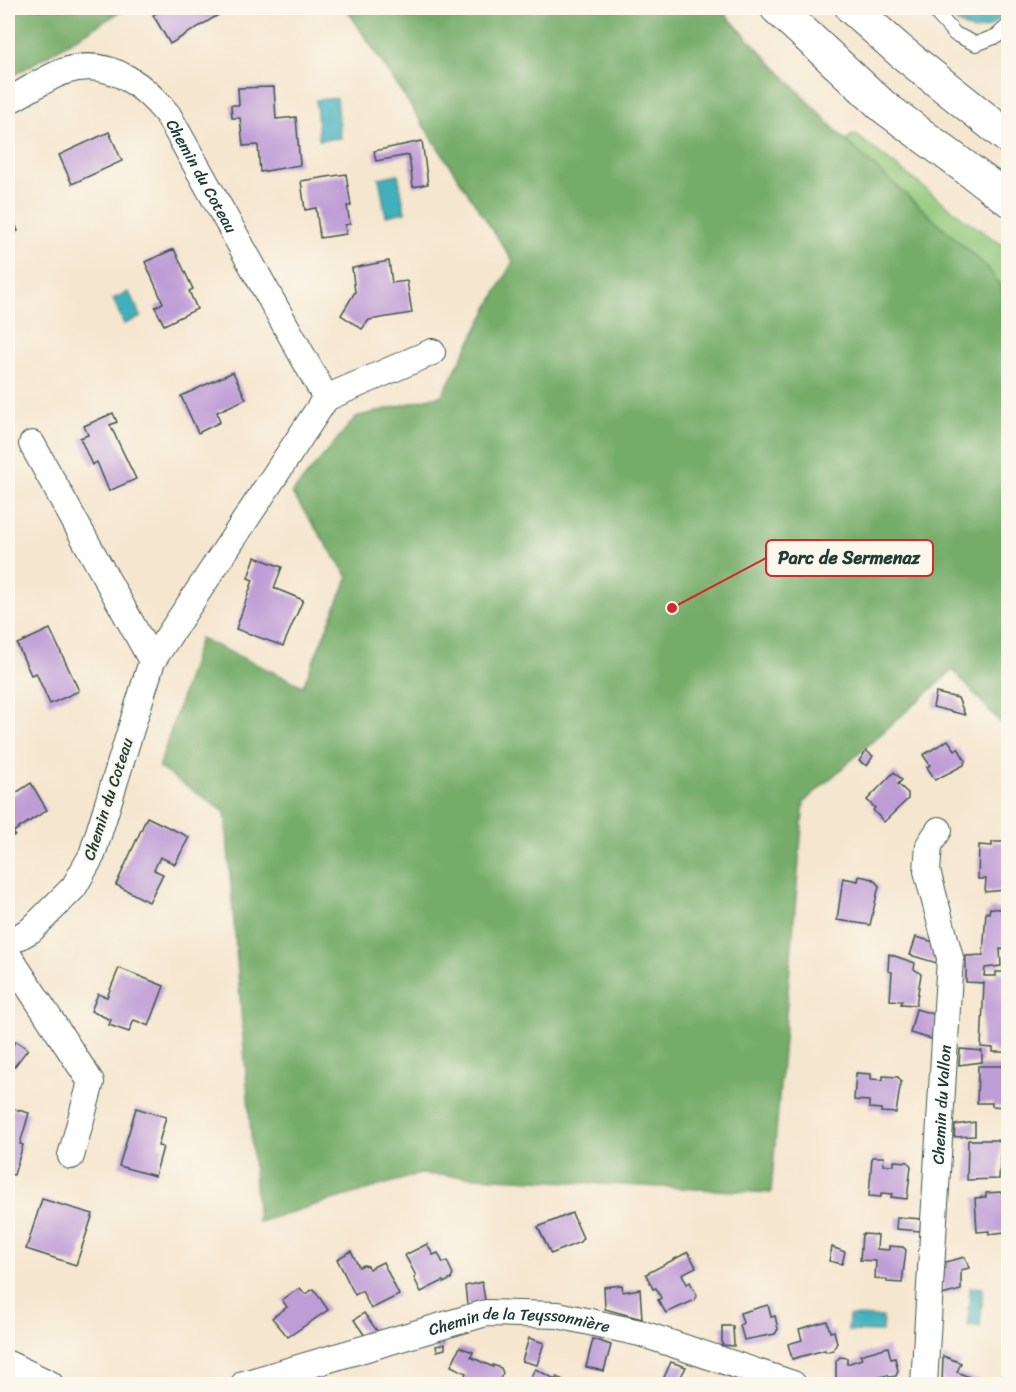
<svg xmlns="http://www.w3.org/2000/svg" width="1016" height="1392" font-family="Sriracha,sans-serif">
<style>
.green{fill:#90c779;stroke:#588256;stroke-width:1.5}
.forest{fill:#74ac69;stroke:#4a744e;stroke-width:1.5}
.water{fill:#41b1bc;stroke:#307778;stroke-width:1.5}
.building{fill:#be9cd6}
.lines{fill:none;stroke-linecap:round;stroke-linejoin:round}
.lane-casing{stroke:#3f564b;stroke-width:16}
.street-casing{stroke:#3f564b;stroke-width:28}
.highway-casing{stroke:#3f564b;stroke-width:35}
.lane{stroke:#fff;stroke-width:14}
.street{stroke:#fff;stroke-width:26}
.highway{stroke:#fff;stroke-width:33}
.labels{text-anchor:middle;dominant-baseline:central;stroke-width:4.5;stroke-linejoin:round;paint-order:stroke}
.street-label{font-size:16px;fill:#1f3d34;stroke:#fbf7ec}
.leader{fill:none;stroke:#d62828;stroke-width:2}
.callout-dot{fill:#d62828;stroke:#fbf7ec;stroke-width:2}
.callout{fill:#fbf7ec;stroke:#d62828;stroke-width:2}
.callout-label{font-size:18px;text-anchor:middle;font-weight:bold;fill:#1f3d34}
</style>
<rect width="100%" height="100%" fill="#fbf7ec"/>
<filter id="ink" filterUnits="userSpaceOnUse"><feTurbulence type="fractalNoise" baseFrequency=".0167" numOctaves="2"/><feDisplacementMap in="SourceGraphic" scale="12" xChannelSelector="R" yChannelSelector="G"/><feConvolveMatrix kernelMatrix="1 2 1 2 8 2 1 2 1" color-interpolation-filters="sRGB"/></filter>
<filter id="wash" filterUnits="userSpaceOnUse"><feTurbulence type="fractalNoise" baseFrequency=".008" numOctaves="4" result="noise"/><feDisplacementMap in="SourceGraphic" scale="24" xChannelSelector="R" yChannelSelector="G"/><feGaussianBlur stdDeviation="1.35" result="paint"/><feColorMatrix in="noise" values="0 0 0 0 0 0 0 0 0 0 0 0 0 0 0 0 0 1.4 0 .05"/><feComposite in="paint" operator="in"/></filter>
<g filter="url(#wash)">
<rect width="100%" height="100%" fill="#f5e6cf"/>
<!-- green -->
<polygon class="green" points="855,134 963,218 1008,249 1008,297 987,267 845,140"/>
<!-- forest -->
<g class="forest">
<polygon points="8,8 127,8 8,79"/>
<polygon points="346,8 719,8 845,140 987,267 1008,297 1008,731 953,670 804,802 771,1193 420,1174 258,1222 225,812 159,768 200,638 303,686 348,577 292,493 356,417 442,395 513,261"/>
</g>
<!-- water -->
<g class="water">
<polygon points="943,8 1008,8 1008,12 989,27 974,31 957,23"/>
<polygon points="337,98 341,138 319,140 316,100"/>
<polygon points="398,174 405,212 386,216 379,178"/>
<polygon points="129,292 141,317 124,324 113,299"/>
<polygon points="970,1287 983,1288 980,1327 968,1326"/>
<polygon points="849,1316 883,1317 882,1332 848,1331"/>
</g>
<g id="blocks">
<!-- building -->
<g class="building">
<polygon points="165,8 230,8 170,44 153,15"/>
<polygon points="274,87 276,119 296,117 300,165 260,172 258,145 243,146 240,118 232,118 231,105 239,105 238,88"/>
<polygon points="109,132 122,161 72,184 59,155"/>
<polygon points="422,141 428,184 413,187 409,155 376,161 374,151"/>
<polygon points="346,174 351,206 347,206 350,224 345,225 346,234 320,238 316,208 305,210 301,181"/>
<polygon points="8,205 18,231 8,235"/>
<polygon points="174,249 193,289 189,291 197,309 164,325 155,307 163,303 145,262"/>
<polygon points="389,261 392,283 407,281 412,313 369,320 362,329 341,315 355,292 352,268"/>
<polygon points="233,372 246,399 217,412 220,422 198,433 181,396"/>
<polygon points="113,413 117,422 110,425 136,479 109,491 97,462 92,465 80,438 88,435 84,426"/>
<polygon points="255,557 282,567 274,588 303,600 283,646 236,629 253,580 248,578"/>
<polygon points="50,629 79,691 50,704 36,673 31,675 17,644"/>
<polygon points="936,693 958,698 965,715 933,707"/>
<polygon points="948,740 955,750 958,748 965,760 964,765 935,780 927,767 930,765 923,755"/>
<polygon points="866,751 873,756 867,766 859,761"/>
<polygon points="894,772 902,780 898,784 908,793 908,799 884,822 873,810 875,808 867,800"/>
<polygon points="31,783 47,810 13,832 15,835 8,839 8,798"/>
<polygon points="147,817 189,837 175,864 160,857 154,870 163,874 149,902 116,885"/>
<polygon points="992,842 1003,842 1008,848 1008,866 1006,866 1005,890 985,892 986,879 978,879 979,845 992,846"/>
<polygon points="859,876 873,879 879,886 870,925 837,920 843,878 858,881"/>
<polygon points="990,908 1008,910 1008,950 1000,949 1001,966 985,968 984,976 996,976 996,972 1008,972 1008,1049 1006,1052 993,1052 993,1048 981,1047 984,983 966,982 966,956 983,955 986,912 989,913"/>
<polygon points="916,937 934,942 940,964 910,955"/>
<polygon points="889,954 915,963 914,969 921,974 916,1005 901,1004 902,1001 890,1000 892,972 888,971"/>
<polygon points="119,968 164,986 149,1026 134,1020 129,1032 109,1025 111,1020 91,1011 98,994 107,997"/>
<polygon points="916,1009 937,1015 935,1040 910,1033"/>
<polygon points="16,1041 28,1049 14,1067 8,1063 8,1051"/>
<polygon points="960,1049 982,1051 982,1062 959,1065"/>
<polygon points="978,1066 1008,1066 1008,1103 1006,1107 992,1106 992,1103 977,1103"/>
<polygon points="856,1073 871,1074 871,1079 883,1080 883,1076 898,1077 901,1081 896,1113 881,1112 881,1109 869,1108 869,1101 854,1100"/>
<polygon points="8,1107 29,1113 20,1144 23,1145 14,1175 8,1174"/>
<polygon points="136,1108 166,1117 158,1146 163,1147 155,1176 119,1166"/>
<polygon points="975,1122 975,1136 954,1137 955,1125"/>
<polygon points="968,1140 997,1140 1001,1143 999,1179 967,1180"/>
<polygon points="872,1157 884,1157 883,1165 894,1165 894,1161 908,1162 911,1166 907,1199 891,1197 892,1194 881,1193 881,1197 869,1196"/>
<polygon points="1000,1192 1004,1196 1005,1201 1008,1201 1008,1228 1005,1228 1005,1232 989,1234 989,1231 977,1232 975,1198 986,1197 986,1193"/>
<polygon points="42,1199 93,1214 76,1265 26,1249"/>
<polygon points="572,1213 583,1238 580,1242 551,1254 538,1227"/>
<polygon points="897,1217 921,1219 920,1231 896,1229"/>
<polygon points="862,1234 878,1235 877,1249 889,1250 889,1246 903,1247 906,1250 902,1283 887,1282 887,1280 875,1278 876,1261 860,1260"/>
<polygon points="427,1244 433,1255 438,1253 443,1263 447,1261 453,1274 451,1279 444,1283 443,1281 421,1292 414,1278 416,1276 405,1255"/>
<polygon points="832,1247 845,1252 842,1264 829,1261"/>
<polygon points="351,1251 359,1267 363,1265 368,1266 369,1269 383,1262 399,1295 371,1309 362,1291 355,1295 337,1259"/>
<polygon points="688,1252 696,1267 682,1274 687,1284 690,1282 697,1295 695,1300 666,1313 658,1300 661,1298 656,1288 653,1289 646,1274"/>
<polygon points="965,1257 969,1268 961,1270 961,1290 942,1295 945,1262"/>
<polygon points="482,1282 485,1300 467,1305 465,1286"/>
<polygon points="622,1285 623,1292 640,1289 642,1319 605,1309 604,1287"/>
<polygon points="300,1288 305,1294 314,1289 328,1310 288,1337 272,1318 287,1307 282,1300"/>
<polygon points="768,1305 771,1317 775,1316 778,1329 775,1334 744,1340 740,1325 743,1323 740,1313"/>
<polygon points="364,1313 378,1332 365,1336 354,1320"/>
<polygon points="827,1321 830,1332 834,1331 837,1343 833,1350 826,1352 825,1350 792,1359 788,1344 802,1340 799,1329"/>
<polygon points="722,1326 733,1326 734,1346 722,1345"/>
<polygon points="529,1338 544,1343 537,1365 522,1361"/>
<polygon points="593,1339 611,1345 604,1371 586,1367"/>
<polygon points="445,1344 445,1349 437,1351 436,1346"/>
<polygon points="460,1347 473,1352 471,1357 493,1367 493,1365 501,1368 503,1373 497,1384 466,1384 462,1383 466,1373 451,1366"/>
<polygon points="888,1347 891,1359 895,1358 898,1371 896,1376 889,1377 888,1375 854,1384 846,1384 846,1380 836,1380 836,1361 840,1357 847,1358 847,1364 862,1359 860,1355"/>
<polygon points="943,1356 961,1363 957,1372 984,1383 985,1380 999,1384 942,1384"/>
<polygon points="671,1362 686,1367 677,1384 662,1382"/>
<polygon points="535,1369 557,1380 557,1377 565,1381 566,1384 527,1384"/>
</g>
</g>
</g>
<g filter="url(#ink)">
<use href="#blocks" fill-opacity="0" stroke="#3f564b" stroke-width="1.5"/>
<g class="lines">
<defs>
<polyline id="lane" points="932,8 955,34 976,44 997,36 1008,26"/>
<g id="street">
<path id="s1" d="M8,101c18,-9 37,-23 57,-30 43,-14 77,12 103,44l158,283 -174,263 -60,194 -18,32 -43,43 -23,13"/>
<polyline points="326,398 432,352"/>
<polyline points="32,444 152,661"/>
<polyline points="8,955 91,1082 71,1156"/>
<polyline points="8,1364 50,1384"/>
<path id="s2" d="M244,1384l242,-71 72,2 82,18 153,51"/>
<path id="s3" d="M924,1384l26,-426 -23,-87 2,-26 10,-15"/>
</g>
<g id="highway">
<polyline points="777,8 884,107 1008,199"/>
<polyline points="852,8 899,50 1008,137"/>
</g>
</defs>
<!-- lane casing -->
<use href="#lane" class="lane-casing"/>
<!-- street casing -->
<use href="#street" class="street-casing"/>
<!-- highway casing -->
<use href="#highway" class="highway-casing"/>
<!-- lane -->
<use href="#lane" class="lane"/>
<!-- street -->
<use href="#street" class="street"/>
<!-- highway -->
<use href="#highway" class="highway"/>
</g>
</g>
<g class="labels">
<!-- street labels -->
<g class="street-label">
<text stroke="none"><textPath href="#s1" startOffset="254">Chemin du Coteau</textPath></text>
<text transform="translate(108 799) rotate(-72)">Chemin du Coteau</text>
<text stroke="none"><textPath href="#s3" startOffset="280">Chemin du Vallon</textPath></text>
<text stroke="none"><textPath href="#s2" startOffset="285">Chemin de la Teyssonnière</textPath></text>
</g>
</g>
<!-- callouts -->
<path class="leader" d="M672 608L766 558"/>
<circle class="callout-dot" cx="672" cy="608" r="6"/>
<rect class="callout" x="766" y="540" width="167" height="36" rx="6"/>
<g class="callout-label">
<text x="849" y="564">Parc de Sermenaz</text>
</g>
<!-- margin -->
<rect width="1016" height="1392" fill="none" stroke="#fbf7ec" stroke-width="30"/>
</svg>
